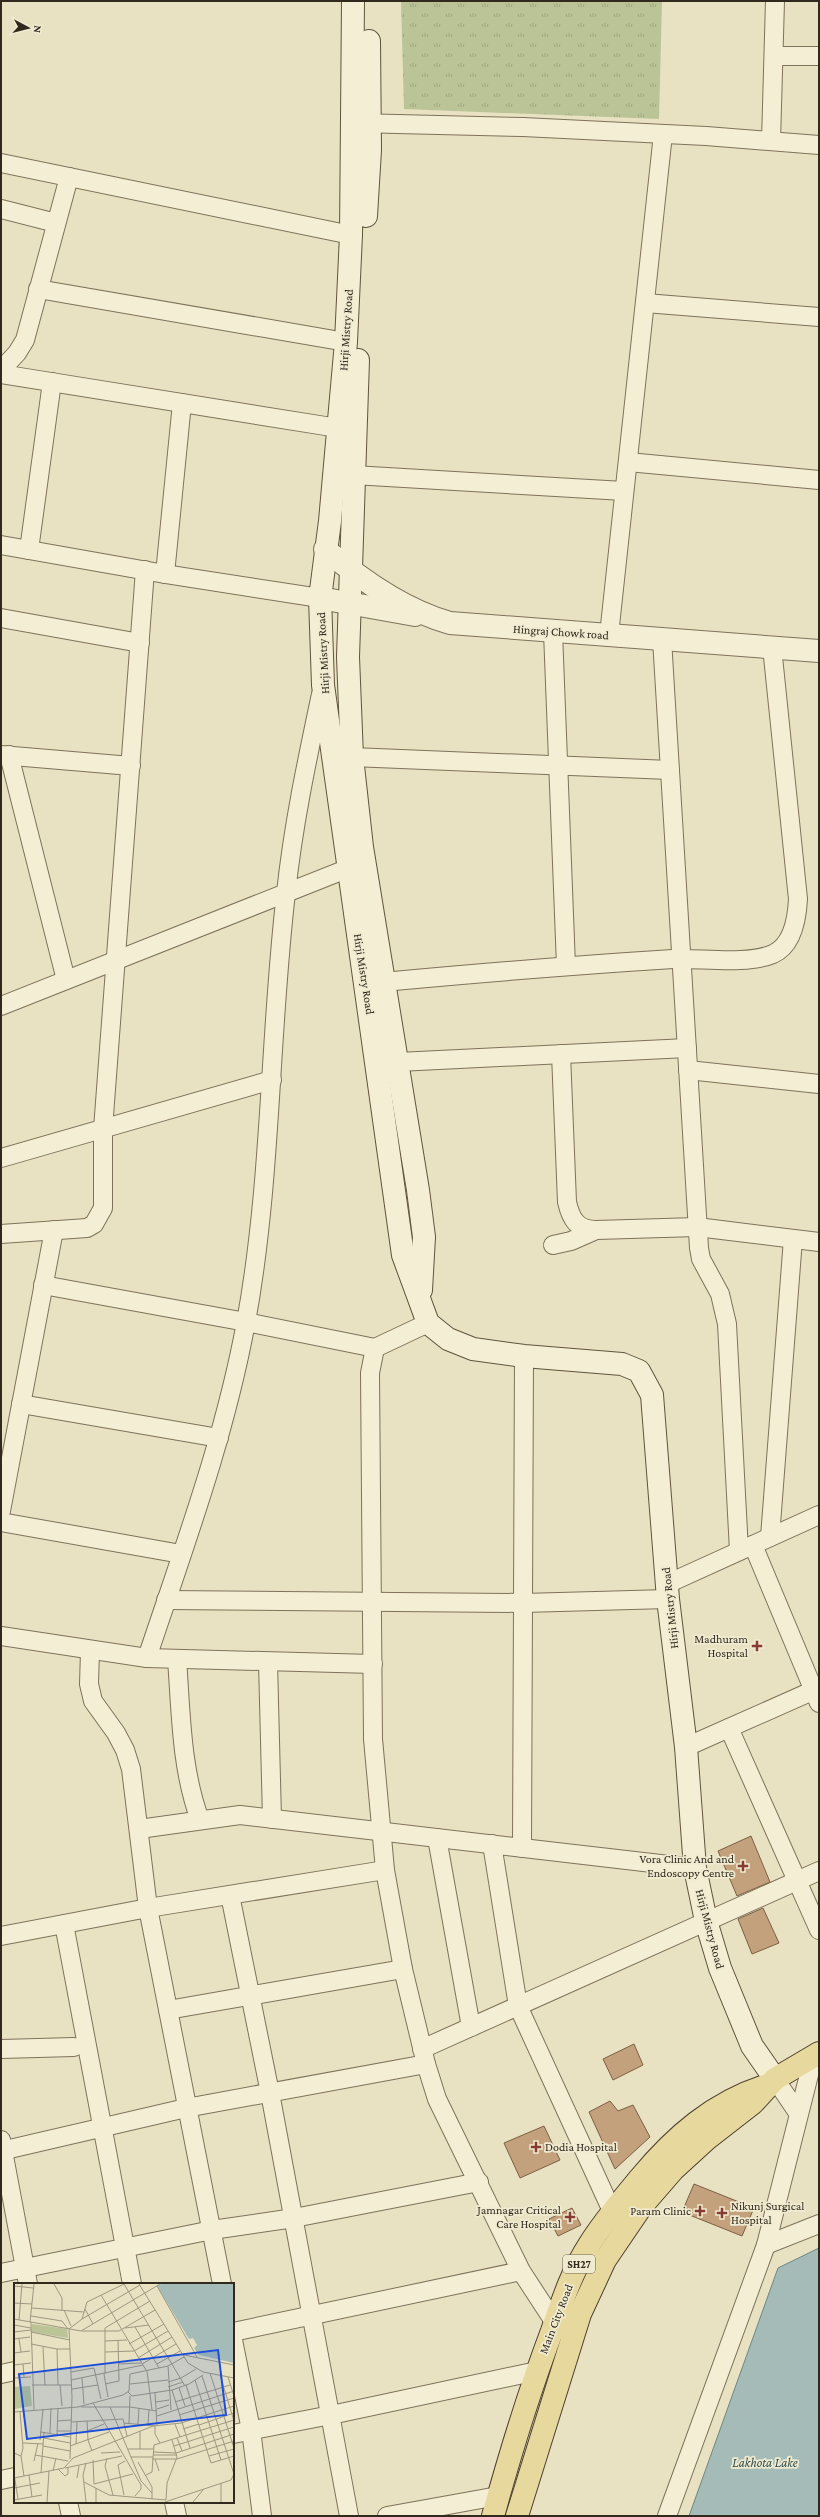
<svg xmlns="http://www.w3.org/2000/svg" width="820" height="2517" font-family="'Crimson Pro',serif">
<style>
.park{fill:url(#park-tufts)}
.water{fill:#a4bbb7;stroke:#6c8784}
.building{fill:#c2a17c;stroke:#7c6044}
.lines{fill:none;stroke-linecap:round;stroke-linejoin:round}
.minor-casing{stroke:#7f725b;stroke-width:20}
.tertiary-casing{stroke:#7f725b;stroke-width:24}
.secondary-casing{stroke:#61543e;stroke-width:24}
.primary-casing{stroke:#4d412f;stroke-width:24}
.minor{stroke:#f4eed4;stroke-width:18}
.tertiary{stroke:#f4eed4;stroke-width:22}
.secondary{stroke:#f4eed4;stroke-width:22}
.primary{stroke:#e7d89d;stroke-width:22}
.poi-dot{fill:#873b32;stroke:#f0ebd0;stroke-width:1.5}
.labels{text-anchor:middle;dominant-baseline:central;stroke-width:3.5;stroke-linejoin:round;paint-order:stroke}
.shield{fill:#f0ebd0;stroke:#6a6353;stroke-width:1}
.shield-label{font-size:11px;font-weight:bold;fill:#31291e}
.street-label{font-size:12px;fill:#31291e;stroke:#f0ebd0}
.poi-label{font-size:12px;fill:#31291e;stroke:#f0ebd0;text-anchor:end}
.water-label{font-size:13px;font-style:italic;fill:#2f4e4f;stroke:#f0ebd0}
.inset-road{fill:none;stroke:#9f9780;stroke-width:1}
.view{fill:#1d4ed8;fill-opacity:0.15;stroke:#1d4ed8;stroke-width:2}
.inset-edge{fill:none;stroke:#31291e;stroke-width:2}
</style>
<defs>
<pattern id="park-tufts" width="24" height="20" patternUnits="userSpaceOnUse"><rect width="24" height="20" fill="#bac497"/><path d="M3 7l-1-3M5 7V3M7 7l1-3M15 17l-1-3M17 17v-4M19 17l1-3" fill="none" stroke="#a0a882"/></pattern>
</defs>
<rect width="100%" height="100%" fill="#e8e1c2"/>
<!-- park -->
<polygon class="park" points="401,1 662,1 659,119 404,109"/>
<!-- water -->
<polygon class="water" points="819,2248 819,2516 689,2516 778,2268"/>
<!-- building -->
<g class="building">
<polygon points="751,1836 770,1882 737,1896 718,1851"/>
<polygon points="763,1908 779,1943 752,1954 738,1919"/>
<polygon points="634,2044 643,2065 613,2080 603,2059"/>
<polygon points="610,2101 618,2111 633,2105 650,2137 615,2169 589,2112"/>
<polygon points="544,2126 560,2160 520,2178 504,2143"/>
<polygon points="694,2184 754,2208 742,2236 682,2212"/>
<polygon points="572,2208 581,2225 558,2236 549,2219"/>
</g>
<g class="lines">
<defs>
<g id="minor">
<polyline points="774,56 819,56"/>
<polyline points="356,123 523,127 706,136 819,145"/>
<polyline points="771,141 775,1"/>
<polyline points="1,163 351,235"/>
<polyline points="1,209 56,223"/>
<polyline points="38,289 346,342"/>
<polyline points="645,303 819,317"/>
<polyline points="1,370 17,353 25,340 69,177"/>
<polyline points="1,374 338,428"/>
<polyline points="628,462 819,480"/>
<polyline points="353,475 624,491"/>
<polyline points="1,545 165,574 320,598"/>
<polyline points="29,550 52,382"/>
<polyline points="165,574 182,403"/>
<polyline points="1,618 140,643"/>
<polyline points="553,632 566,966"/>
<polyline points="609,635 663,134"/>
<polyline points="662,639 699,1248 701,1259 720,1294 727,1324 739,1551"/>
<polyline points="1,755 131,766"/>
<polyline points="9,755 66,980"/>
<polyline points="352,757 670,770"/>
<path d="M383,982c97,-9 194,-17 290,-23 29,-1 74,6 100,-5 20,-9 24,-35 25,-55l-26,-252"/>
<polyline points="1,1006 349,868"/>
<path d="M561,1054l6,148c4,17 10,28 29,28l101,-3 122,15"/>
<polyline points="398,1062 687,1048"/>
<polyline points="688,1070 819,1084"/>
<polyline points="1,1158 272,1080"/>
<polyline points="1,1234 87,1228 94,1224 103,1208 103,1129 145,570"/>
<polyline points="553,1245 571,1241 596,1230"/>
<polyline points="43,1285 246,1322 375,1348"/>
<polyline points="428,1323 375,1348 370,1373 373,1739 385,1870 403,1969 426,2064 437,2099 521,2271 555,2323 564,2329"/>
<polyline points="21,1404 219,1438"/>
<polyline points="1,1511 54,1230"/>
<polyline points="1,1522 181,1554"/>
<polyline points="770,1537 793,1239"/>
<polyline points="753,1545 819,1703"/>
<polyline points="667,1584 819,1515"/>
<polyline points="166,1600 523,1603 668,1599"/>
<polyline points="1,1636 147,1658 373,1664"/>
<polyline points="90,1651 89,1684 93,1701 116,1733 125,1750 131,1769 148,1908 222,2284"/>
<path d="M147,1658c37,-111 78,-221 99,-336 26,-142 23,-286 40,-429 7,-67 21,-133 35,-199"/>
<path d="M177,1659c4,54 4,110 23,161"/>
<polyline points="268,1662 272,1819"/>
<polyline points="729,1728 819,1930"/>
<polyline points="686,1747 819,1688"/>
<polyline points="139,1829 240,1815 695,1868"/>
<polyline points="437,1838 471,2027"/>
<polyline points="492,1844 518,2006 612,2211"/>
<polyline points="522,1848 524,1356"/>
<polyline points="230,1895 270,2093 349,2516"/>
<polyline points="64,1924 132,2284"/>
<polyline points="1,1936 148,1908 385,1870"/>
<polyline points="168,2010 403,1969"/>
<polyline points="1,2049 74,2047"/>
<polyline points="422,2049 819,1871"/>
<polyline points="775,2079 798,2113"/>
<polyline points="1,2140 28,2284"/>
<polyline points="1,2151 186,2108 426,2064"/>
<polyline points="766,2245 819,2224"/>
<polyline points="1,2273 212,2230 294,2218 479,2182"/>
<polyline points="233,2332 521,2271"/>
<polyline points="233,2340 251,2430 262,2516"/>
<polyline points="1,2374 15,2371"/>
<polyline points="233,2434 331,2415 537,2371"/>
<polyline points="1,2480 15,2477"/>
<polyline points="68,2502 71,2516"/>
<polyline points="174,2502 177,2516"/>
<polyline points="387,2516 498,2496"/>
<polyline points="667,2516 766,2245 814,2055"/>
</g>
<g id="tertiary">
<path d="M325,549c36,31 79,61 125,74l369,28"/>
<polyline points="320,598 415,615"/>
</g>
<g id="secondary">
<polyline points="353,1 351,235 346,342 330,521 320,598 323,685 403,1255 428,1323 448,1339 473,1349 524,1356 622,1364 639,1371 652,1395 668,1599 686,1747 695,1868 706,1921 720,1968 752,2046 775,2079"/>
<polyline points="366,216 370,150 369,41"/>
<polyline points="358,360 348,657 352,757 362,847 418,1190 424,1237 421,1290"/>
</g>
<g id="primary">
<path d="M493,2516c17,-62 36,-124 59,-185 10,-29 20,-60 37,-86 15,-24 33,-45 51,-67 35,-42 73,-75 125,-92"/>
<polyline points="517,2516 580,2314 605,2260 641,2207 673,2170 708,2138 753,2103 775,2079 819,2053"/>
</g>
</defs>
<!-- minor casing -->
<use href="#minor" class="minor-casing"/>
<!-- tertiary casing -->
<use href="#tertiary" class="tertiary-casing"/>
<!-- secondary casing -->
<use href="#secondary" class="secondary-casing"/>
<!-- primary casing -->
<use href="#primary" class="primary-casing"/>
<!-- minor -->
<use href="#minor" class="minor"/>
<!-- tertiary -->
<use href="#tertiary" class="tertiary"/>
<!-- secondary -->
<use href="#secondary" class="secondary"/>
<!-- primary -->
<use href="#primary" class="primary"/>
</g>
<!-- markers -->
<g class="poi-dot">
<path d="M755 1640h4v4h4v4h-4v4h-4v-4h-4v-4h4z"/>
<path d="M741 1860h4v4h4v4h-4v4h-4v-4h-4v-4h4z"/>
<path d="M534 2141h4v4h4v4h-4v4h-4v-4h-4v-4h4z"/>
<path d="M698 2205h4v4h4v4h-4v4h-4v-4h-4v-4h4z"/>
<path d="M720 2207h4v4h4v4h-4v4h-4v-4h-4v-4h4z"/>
<path d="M568 2211h4v4h4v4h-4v4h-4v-4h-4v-4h4z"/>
</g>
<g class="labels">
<!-- shield labels -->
<rect class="shield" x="563" y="2255" width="32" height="18" rx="3"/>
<g class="shield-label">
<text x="579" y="2264">SH27</text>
</g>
<!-- street labels -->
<g class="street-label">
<text transform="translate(346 330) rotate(-86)">Hirji Mistry Road</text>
<text transform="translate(561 632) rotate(4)">Hingraj Chowk road</text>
<text transform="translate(323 653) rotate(-93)">Hirji Mistry Road</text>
<text transform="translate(364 974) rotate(81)">Hirji Mistry Road</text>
<text transform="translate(670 1608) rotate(-96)">Hirji Mistry Road</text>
<text transform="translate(710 1929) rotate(75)">Hirji Mistry Road</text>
<text transform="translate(556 2319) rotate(-69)">Main City Road</text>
</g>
<!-- poi labels -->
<g class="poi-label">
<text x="748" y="1639">Madhuram<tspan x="748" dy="14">Hospital</tspan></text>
<text x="734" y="1859">Vora Clinic And and<tspan x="734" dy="14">Endoscopy Centre</tspan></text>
<text x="545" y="2147" text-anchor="start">Dodia Hospital</text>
<text x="731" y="2206" text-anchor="start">Nikunj Surgical<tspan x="731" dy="14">Hospital</tspan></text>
<text x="561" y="2210">Jamnagar Critical<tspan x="561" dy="14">Care Hospital</tspan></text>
<text x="691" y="2211">Param Clinic</text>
</g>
<!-- water labels -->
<g class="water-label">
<text x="765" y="2462">Lakhota Lake</text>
</g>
</g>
<!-- overview -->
<g transform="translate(14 2283)">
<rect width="220" height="220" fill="#e8e1c2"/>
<path d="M18,41l35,5 1,9 -36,-6zM16,103l2,20 -18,3v-22z" fill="#bac497"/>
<path d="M147,1h73v79l-35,-8 -5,-7 3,-3 -4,-7 -4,1 -32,-53z" fill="#a4bbb7"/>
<path class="inset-road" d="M40,1l8,14v12M110,1l61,102M125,1l49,79 15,9 31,6M0,3l19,2M143,3l40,71M87,12l45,75M0,20l18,1M18,25l52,4M71,26l8,15M50,27l7,16M17,33l31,5 6,8M0,36l67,12 79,-47M68,36l58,-34M5,37l3,-36M16,39l4,-38M17,39l3,88M0,42l17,3M121,44l24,41M111,45l24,-3M68,48h37l36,-21M0,49l17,-2M17,49l39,8M0,56l16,-2M5,56l2,13M91,58l22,-1M17,61l26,5h13M115,61l35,-20M29,64l2,38M43,66l1,36M91,69l29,-1 34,-20M0,70l16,-2M170,72l50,10M124,75l34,-21M9,81l1,13M104,81l23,-1M128,81l34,-20M143,81l23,-13M0,82l17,-2M154,83l3,44M133,88l5,39M57,89l23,-4 7,31M196,90l24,75M90,91l4,23M91,91v-46l45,-27M206,92l14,46M188,93l32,98M214,94l6,19M0,95l17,-1M68,95l2,26M57,97l72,-15M181,97l26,80M154,99l13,-4 15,-9M91,101l14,-3 -1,-41M116,101l38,-4M18,102h40M46,102l2,21M172,102l25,78 23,-7M154,104l15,-5M165,105l6,18M58,106l26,-4M158,107l18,58M114,109l4,4 40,-6 17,-6 14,-9M141,110l2,32M142,119l13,-2M161,119l55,-17M79,120l48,82v4l-6,7M67,124h49l27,4M96,124l31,74 11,12M143,126l12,-4M0,129l64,-5 45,-12 6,-4 1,-17 38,-8 16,-9M6,129l3,36 -2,8M165,132l55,-17M143,133l77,-25M43,138l14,-1M73,138l1,19 4,11M57,139l52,-3 4,17M110,140l31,3v8l5,9M115,140l1,-27M124,141l1,-16M134,141l1,-14M161,141l5,13M185,142l35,-12M169,146l16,-5M43,148h14M73,148l17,-7M27,149l29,5M36,150l1,-25M43,152l1,-27M30,155l26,5M163,155l5,13M26,157l3,-31M9,160l20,1M62,161l1,-22M29,163l27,5M56,163l39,-14M160,163l60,-19M114,166h25M126,166v-18M139,169l23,1 58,-19M0,170l7,3 3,20M87,170l19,-1M21,172l33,6M139,172h24M195,173l25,-7M117,174h22M93,175l-2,8 8,29M56,176l2,-62 -3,-68 13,-10 5,-17 37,-18M138,176h25l57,-18M141,176l4,12M79,177l1,24M20,178l4,-18M124,179l14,25v12M72,180l-3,12 3,27M51,185l57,-12M44,186l7,7 3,-2v-6M39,188l3,-13M27,190l3,-41M0,191l4,25M15,192l3,22M132,192l6,-3 2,-27 80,-25M0,195l50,-10 9,-10 80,-32 28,-3 53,-17M63,195l2,-12M70,199l25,13 57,5M207,200v19M80,201l39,-10M0,205l26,-5M82,205v14M110,212l-6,-30 7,-4M0,217l28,-5M152,217l1,-17 10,-26 -5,-17M33,219l2,-31M151,219l66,-22 3,-6M179,219l10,-12"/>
<path class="view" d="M204,67l8,65 -199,24 -8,-65z"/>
<rect width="220" height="220" class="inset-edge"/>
</g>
<!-- border -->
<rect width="820" height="2517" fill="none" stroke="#31291e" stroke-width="4"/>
<!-- north arrow -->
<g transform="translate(28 28) rotate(97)" stroke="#f0ebd0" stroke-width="3" paint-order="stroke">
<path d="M0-3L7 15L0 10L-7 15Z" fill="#31291e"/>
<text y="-6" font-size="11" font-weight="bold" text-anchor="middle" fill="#31291e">N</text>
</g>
</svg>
